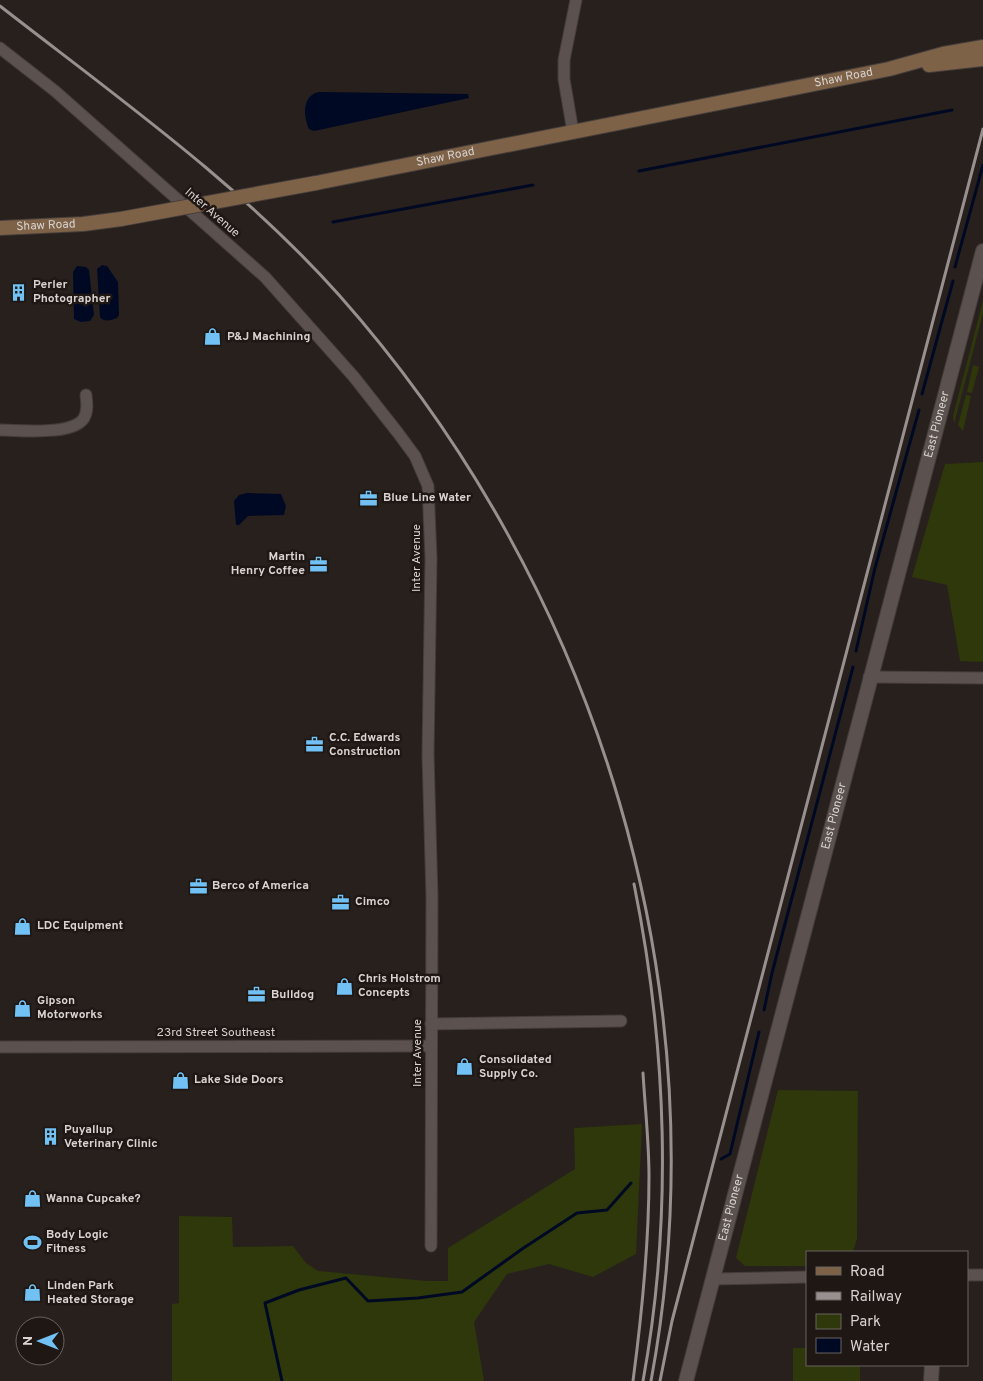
<svg xmlns="http://www.w3.org/2000/svg" width="983" height="1381" font-family="Overpass,sans-serif">
<style>
.green{fill:#2e380b}
.water{fill:#000923}
.lines{fill:none;stroke-linecap:round;stroke-linejoin:round}
.stream{stroke:#000923;stroke-width:3}
.minor-casing{stroke:#453d3b;stroke-width:13}
.tertiary-casing{stroke:#453d3b;stroke-width:16}
.secondary-casing{stroke:#453d3b;stroke-width:16}
.minor{stroke:#5b514e;stroke-width:11}
.tertiary{stroke:#5b514e;stroke-width:14}
.secondary{stroke:#7d6247;stroke-width:14}
.rail{stroke:#97908e;stroke-width:3}
.secondary-bridge-casing{stroke:#453d3b;stroke-width:16;stroke-linecap:butt}
.secondary-bridge{stroke:#7d6247;stroke-width:14}
.labels{text-anchor:middle;dominant-baseline:central;stroke-width:5;stroke-linejoin:round;paint-order:stroke}
.street-label{font-size:12px;fill:#d8d2d0;stroke:#1e1714}
.poi-label{font-size:12px;font-weight:bold;fill:#d8d2d0;stroke:#1e1714;text-anchor:start}
</style>
<rect width="100%" height="100%" fill="#28201d"/>
<!-- green -->
<g class="green">
<polygon points="983,301 983,313 954,424 953,416"/>
<polygon points="973,365 979,367 972,393 967,392"/>
<polygon points="966,395 971,396 963,431 958,425"/>
<polygon points="983,462 983,662 960,661 947,585 912,577 945,464"/>
<polygon points="778,1090 858,1091 857,1239 853,1252 807,1252 807,1266 745,1266 736,1258"/>
<polygon points="642,1124 636,1254 593,1277 549,1264 507,1274 474,1322 484,1381 172,1381 172,1304 179,1303 179,1216 232,1217 233,1247 293,1246 306,1263 318,1271 427,1281 448,1281 448,1248 575,1169 574,1128"/>
<polygon points="793,1348 807,1348 807,1365 860,1365 860,1381 793,1381"/>
</g>
<!-- water -->
<g class="water">
<path d="M319,92l149,2 1,4 -155,33 -5,-2c-6,-13 -7,-34 10,-37z"/>
<path d="M102,265l5,1 11,16 1,33 -2,3c-5,2 -13,5 -17,-1l-3,-48z"/>
<polygon points="77,266 86,267 89,270 94,315 90,321 81,322 74,319 73,272"/>
<polygon points="247,493 281,494 286,506 284,515 248,516 239,525 236,525 234,501 239,495"/>
</g>
<g class="lines">
<!-- stream -->
<g class="stream">
<polyline points="639,171 952,110"/>
<polyline points="333,222 533,185"/>
<polyline points="955,267 983,165"/>
<polyline points="922,394 953,281"/>
<polyline points="856,651 875,568 919,410"/>
<polyline points="764,1010 772,973 853,667"/>
<polyline points="721,1159 730,1154 759,1032"/>
<polyline points="282,1381 265,1303 299,1290 346,1278 368,1301 418,1298 462,1292 522,1249 577,1213 607,1210 631,1183"/>
</g>
<defs>
<g id="minor">
<polyline points="0,48 55,91 265,277 354,377 398,433 415,456 428,486 431,558 428,755 432,897 431,1246"/>
<polyline points="573,132 564,79 564,60 576,0"/>
<path d="M0,430c20,0 73,6 84,-12 4,-7 3,-15 2,-23"/>
<polyline points="869,677 983,678"/>
<polyline points="431,1024 621,1021"/>
<polyline points="0,1047 431,1046"/>
<polyline points="967,1275 983,1275"/>
<polyline points="712,1279 807,1277"/>
</g>
<g id="tertiary">
<path id="s1" d="M686,1381l297,-1130"/>
<polyline points="931,1381 932,1365"/>
</g>
<g id="secondary">
<polyline points="929,65 983,59"/>
<path id="s2" d="M316,183l573,-114 54,-15 40,-7"/>
<path id="s3" d="M0,228l83,-4 38,-5"/>
</g>
</defs>
<!-- minor casing -->
<use href="#minor" class="minor-casing"/>
<!-- tertiary casing -->
<use href="#tertiary" class="tertiary-casing"/>
<!-- secondary casing -->
<use href="#secondary" class="secondary-casing"/>
<!-- minor -->
<use href="#minor" class="minor"/>
<!-- tertiary -->
<use href="#tertiary" class="tertiary"/>
<!-- secondary -->
<use href="#secondary" class="secondary"/>
<!-- rail -->
<g class="rail">
<path d="M0,6c117,91 240,178 339,289 260,293 384,699 312,1086"/>
<path d="M634,884c33,163 39,333 9,497"/>
<path d="M633,1381c9,-68 16,-136 16,-205 0,-34 -4,-69 -6,-103"/>
<polyline points="660,1381 672,1321 983,129"/>
</g>
<defs>
<polyline id="secondary-bridge" points="121,219 316,183"/>
</defs>
<!-- secondary-bridge casing -->
<use href="#secondary-bridge" class="secondary-bridge-casing"/>
<!-- secondary-bridge -->
<use href="#secondary-bridge" class="secondary-bridge"/>
</g>
<!-- icons -->
<defs>
<symbol id="building-bare" viewBox="-9 -9 18 18"><path d="M-4-6H4V6H1V3H-1V6H-4ZM-2.5-4.3h1.7v1.8h-1.7ZM.8-4.3h1.7v1.8H.8ZM-2.5-1h1.7V.8h-1.7ZM.8-1h1.7V.8H.8Z" fill="#71c1f5" stroke="#1e1714" stroke-width="2.5" paint-order="stroke"/></symbol>
<symbol id="shop-bare" viewBox="-9 -9 18 18"><path d="M-5-2.5h2.3a2.7 3.5 0 0 1 5.4 0H5L5.5 6h-11ZM-1.5-2.5h3a1.5 2.3 0 0 0-3 0Z" fill="#71c1f5" stroke="#1e1714" stroke-width="2.5" paint-order="stroke"/></symbol>
<symbol id="office-bare" viewBox="-9 -9 18 18"><path d="M-6-3h4V-5.5h4V-3h4V5H-6ZM-1-4.5V-3h2v-1.5ZM-6 0V1H6V0Z" fill="#71c1f5" stroke="#1e1714" stroke-width="2.5" paint-order="stroke"/></symbol>
<symbol id="stadium-bare" viewBox="-9 -9 18 18"><path d="M0-5a6.5 5 0 1 0 0 10a6.5 5 0 1 0 0-10ZM-3.5-1.8h7v3.6h-7Z" fill="#71c1f5" stroke="#1e1714" stroke-width="2.5" paint-order="stroke"/></symbol>
</defs>
<g fill-rule="evenodd">
<use href="#building-bare" x="6" y="280" width="25" height="25"/>
<use href="#shop-bare" x="200" y="324" width="25" height="25"/>
<use href="#office-bare" x="356" y="486" width="25" height="25"/>
<use href="#office-bare" x="306" y="552" width="25" height="25"/>
<use href="#office-bare" x="302" y="732" width="25" height="25"/>
<use href="#office-bare" x="186" y="874" width="25" height="25"/>
<use href="#office-bare" x="328" y="890" width="25" height="25"/>
<use href="#shop-bare" x="10" y="914" width="25" height="25"/>
<use href="#shop-bare" x="332" y="974" width="25" height="25"/>
<use href="#office-bare" x="244" y="982" width="25" height="25"/>
<use href="#shop-bare" x="10" y="996" width="25" height="25"/>
<use href="#shop-bare" x="452" y="1054" width="25" height="25"/>
<use href="#shop-bare" x="168" y="1068" width="25" height="25"/>
<use href="#building-bare" x="38" y="1124" width="25" height="25"/>
<use href="#shop-bare" x="20" y="1186" width="25" height="25"/>
<use href="#stadium-bare" x="20" y="1230" width="25" height="25"/>
<use href="#shop-bare" x="20" y="1280" width="25" height="25"/>
</g>
<g class="labels">
<!-- street labels -->
<g class="street-label">
<text stroke="none"><textPath href="#s2" startOffset="538">Shaw Road</textPath></text>
<text stroke="none"><textPath href="#s2" startOffset="132">Shaw Road</textPath></text>
<text transform="translate(212 213) rotate(41)">Inter Avenue</text>
<text stroke="none"><textPath href="#s3" startOffset="46">Shaw Road</textPath></text>
<text stroke="none"><textPath href="#s1" startOffset="989">East Pioneer</textPath></text>
<text transform="translate(417 558) rotate(-90)">Inter Avenue</text>
<text stroke="none"><textPath href="#s1" startOffset="584">East Pioneer</textPath></text>
<text x="216" y="1033">23rd Street Southeast</text>
<text transform="translate(418 1053) rotate(-90)">Inter Avenue</text>
<text stroke="none"><textPath href="#s1" startOffset="179">East Pioneer</textPath></text>
</g>
<!-- poi labels -->
<g class="poi-label">
<text x="33" y="285">Perler<tspan x="33" dy="14">Photographer</tspan></text>
<text x="227" y="337">P&amp;J Machining</text>
<text x="383" y="498">Blue Line Water</text>
<text x="305" y="557" text-anchor="end">Martin<tspan x="305" dy="14">Henry Coffee</tspan></text>
<text x="329" y="738">C.C. Edwards<tspan x="329" dy="14">Construction</tspan></text>
<text x="212" y="886">Berco of America</text>
<text x="355" y="902">Cimco</text>
<text x="37" y="926">LDC Equipment</text>
<text x="358" y="979">Chris Holstrom<tspan x="358" dy="14">Concepts</tspan></text>
<text x="271" y="995">Bulldog</text>
<text x="37" y="1001">Gipson<tspan x="37" dy="14">Motorworks</tspan></text>
<text x="479" y="1060">Consolidated<tspan x="479" dy="14">Supply Co.</tspan></text>
<text x="194" y="1080">Lake Side Doors</text>
<text x="64" y="1130">Puyallup<tspan x="64" dy="14">Veterinary Clinic</tspan></text>
<text x="46" y="1199">Wanna Cupcake?</text>
<text x="46" y="1235">Body Logic<tspan x="46" dy="14">Fitness</tspan></text>
<text x="47" y="1286">Linden Park<tspan x="47" dy="14">Heated Storage</tspan></text>
</g>
</g>
<!-- legend -->
<rect x="806" y="1251" width="162" height="115" fill="#1e1714" stroke="#68625f"/>
<rect x="816" y="1267" width="25" height="8" fill="#7d6247" stroke="#68625f"/>
<text x="850" y="1276" font-size="15" fill="#d8d2d0">Road</text>
<rect x="816" y="1292" width="25" height="8" fill="#97908e" stroke="#68625f"/>
<text x="850" y="1301" font-size="15" fill="#d8d2d0">Railway</text>
<rect x="816" y="1314" width="25" height="15" fill="#2e380b" stroke="#68625f"/>
<text x="850" y="1326" font-size="15" fill="#d8d2d0">Park</text>
<rect x="816" y="1338" width="25" height="15" fill="#000923" stroke="#68625f"/>
<text x="850" y="1351" font-size="15" fill="#d8d2d0">Water</text>
<!-- north arrow -->
<g transform="translate(40 1341) rotate(270)"><circle r="24" fill="#1e1714" stroke="#68625f"/>
<path d="M0-4L9 19L0 12L-9 19Z" fill="#71c1f5"/>
<text y="-8" font-size="14" font-weight="bold" text-anchor="middle" fill="#d8d2d0">N</text>
</g>
</svg>
